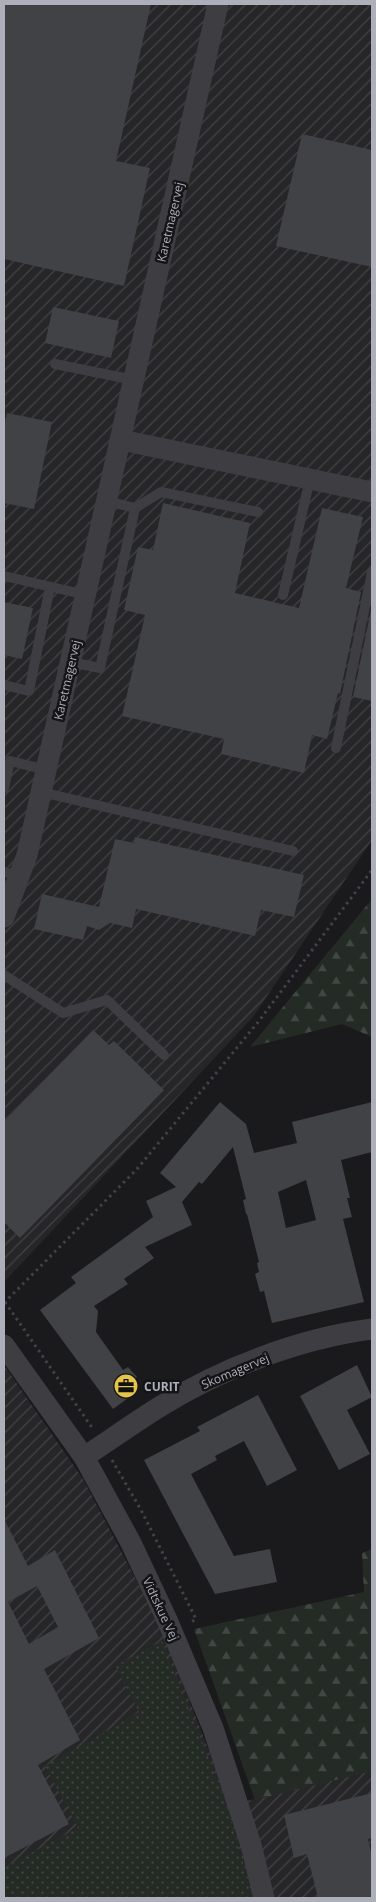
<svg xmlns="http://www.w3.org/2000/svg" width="376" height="1902" font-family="'Open Sans',sans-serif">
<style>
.industrial{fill:url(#industrial-furrows)}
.grass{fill:url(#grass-dots)}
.forest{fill:url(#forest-firs)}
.building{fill:#414245;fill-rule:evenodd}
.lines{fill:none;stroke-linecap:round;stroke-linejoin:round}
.path{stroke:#414247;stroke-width:3;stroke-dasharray:2.5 4;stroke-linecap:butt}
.lane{stroke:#3d3d42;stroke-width:10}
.street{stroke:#3d3d42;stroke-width:21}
.labels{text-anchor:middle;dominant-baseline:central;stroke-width:5;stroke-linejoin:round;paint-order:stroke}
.street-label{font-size:12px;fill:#adafba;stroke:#151416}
.poi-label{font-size:12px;font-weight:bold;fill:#adafba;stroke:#151416;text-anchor:start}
</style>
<defs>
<pattern id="industrial-furrows" width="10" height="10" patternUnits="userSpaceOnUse" patternTransform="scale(1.25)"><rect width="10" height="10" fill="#262628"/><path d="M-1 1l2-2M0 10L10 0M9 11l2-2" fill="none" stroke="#434345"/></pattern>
<pattern id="grass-dots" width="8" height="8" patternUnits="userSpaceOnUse" patternTransform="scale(1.25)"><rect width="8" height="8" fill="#242b25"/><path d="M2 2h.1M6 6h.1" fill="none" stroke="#414743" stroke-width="1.8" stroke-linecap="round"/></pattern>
<pattern id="forest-firs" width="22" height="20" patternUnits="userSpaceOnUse" patternTransform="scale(1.25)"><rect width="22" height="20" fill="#242b25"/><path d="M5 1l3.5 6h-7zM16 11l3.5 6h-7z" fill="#414743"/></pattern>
</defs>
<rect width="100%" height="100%" fill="#1a191b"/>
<!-- industrial -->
<g class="industrial">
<polygon points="4,4 372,4 372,840 253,1017 4,1282"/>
<polygon points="4,1365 83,1479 160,1625 230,1805 372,1771 372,1898 4,1898"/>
</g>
<!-- grass -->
<polygon class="grass" points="162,1641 226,1802 253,1898 4,1898 4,1867 78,1828 45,1766 139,1712 115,1666"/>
<!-- forest -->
<g class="forest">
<polygon points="372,899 372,1037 342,1024 250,1047"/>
<polygon points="372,1549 372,1771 255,1800 194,1629 364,1592 362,1553"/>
</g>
<!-- building -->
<g class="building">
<polygon points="4,4 151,4 116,161 150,168 124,286 4,259"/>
<polygon points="302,134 372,150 372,267 276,246"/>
<polygon points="53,307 119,321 111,358 45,343"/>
<polygon points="7,413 52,422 34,509 4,503 4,428"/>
<polygon points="163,503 250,523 235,593 299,608 322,508 363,517 346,588 361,592 340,694 338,693 327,739 312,735 304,773 221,754 224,739 122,716 145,615 124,610 138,547 153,550"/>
<polygon points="4,602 33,608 22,659 4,655"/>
<polygon points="372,605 372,701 353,697"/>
<polygon points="135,837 304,875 294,917 261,910 255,936 136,909 132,928 110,923 99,930 87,926 83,940 34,929 42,894 99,907 115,839 134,843"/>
<polygon points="93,1030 109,1045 114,1041 164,1090 20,1238 4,1222 4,1122"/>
<path d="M220,1102l26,22 8,29 43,-10 -5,-21 80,-20v50l-31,8 9,38h-3l5,19 -9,2 21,83 -92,21 -8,-32 -4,1 -5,-18 4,-2 -2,-9 2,-1 -12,-48h-1l-3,-14 3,-1 -13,-52 -31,37 -3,-2 -17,20 10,23 -47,22 9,11 -30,21 4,5 -34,22 4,5 -2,21 27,38 5,-3 9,10 -5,4 6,10 -25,18 -73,-99 36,-27 -5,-6 82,-60 -7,-16 30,-14 -16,-14zM306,1180l10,40 -30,8 -8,-36z"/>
<polygon points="357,1365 372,1397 347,1410 370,1454 339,1470 300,1396"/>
<polygon points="258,1395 297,1470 267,1486 244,1441 215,1456 217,1460 191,1474 234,1556 270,1549 277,1582 215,1594 144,1460 200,1431 197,1427"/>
<path d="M4,1519l24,47 27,-16 44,88 -55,31 36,71 -42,25 31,59 -65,34zM37,1586l21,41 -29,17 -21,-42z"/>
<polygon points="372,1793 372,1838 368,1839 372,1857 372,1898 318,1898 307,1854 294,1858 284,1815"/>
</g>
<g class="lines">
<!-- path -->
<g class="path">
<polyline points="5,1302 93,1429"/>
<polyline points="4,1303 137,1169 259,1021 372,870"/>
<polyline points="112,1460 141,1510 196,1619 190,1623"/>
</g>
<!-- lane -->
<g class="lane">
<polyline points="55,364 134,380"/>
<polyline points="135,508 161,492 258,512"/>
<polyline points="4,576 86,595"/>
<polyline points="283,595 310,479"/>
<polyline points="71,662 100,668 135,508 107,501"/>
<polyline points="4,685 29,691 50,587"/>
<polyline points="336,748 372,572"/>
<polyline points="4,788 10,761 47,770"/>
<polyline points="41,792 293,851"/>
<polyline points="4,872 20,876"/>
<polyline points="4,975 63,1013 107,1000 164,1055"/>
</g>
<!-- street -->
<g class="street">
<polyline points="121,440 372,492"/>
<polyline points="4,917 27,855 218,4"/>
<polyline points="4,1345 84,1457 131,1543 168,1622 213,1728 251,1845 264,1898"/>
<path d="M84,1457c26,-17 51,-35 77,-51 61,-38 140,-68 211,-77"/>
</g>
</g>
<!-- icons -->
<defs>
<symbol id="office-disc" viewBox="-11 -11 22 22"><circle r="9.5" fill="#e4c449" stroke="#151416"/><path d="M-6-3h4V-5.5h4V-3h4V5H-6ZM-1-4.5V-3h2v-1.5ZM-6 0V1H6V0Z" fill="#111"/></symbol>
</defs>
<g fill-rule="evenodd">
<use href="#office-disc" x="112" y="1372" width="28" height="28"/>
</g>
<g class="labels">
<!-- street labels -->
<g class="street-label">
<text transform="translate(170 222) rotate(-77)">Karetmagervej</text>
<text transform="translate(67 680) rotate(-77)">Karetmagervej</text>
<text transform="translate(235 1371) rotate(-23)">Skomagervej</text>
<text transform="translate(161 1609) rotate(65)">Vidtskue Vej</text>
</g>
<!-- poi labels -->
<g class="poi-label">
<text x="144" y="1386">CURIT</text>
</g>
</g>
<!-- border -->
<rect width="376" height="1902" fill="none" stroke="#adafba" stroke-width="10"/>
</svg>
